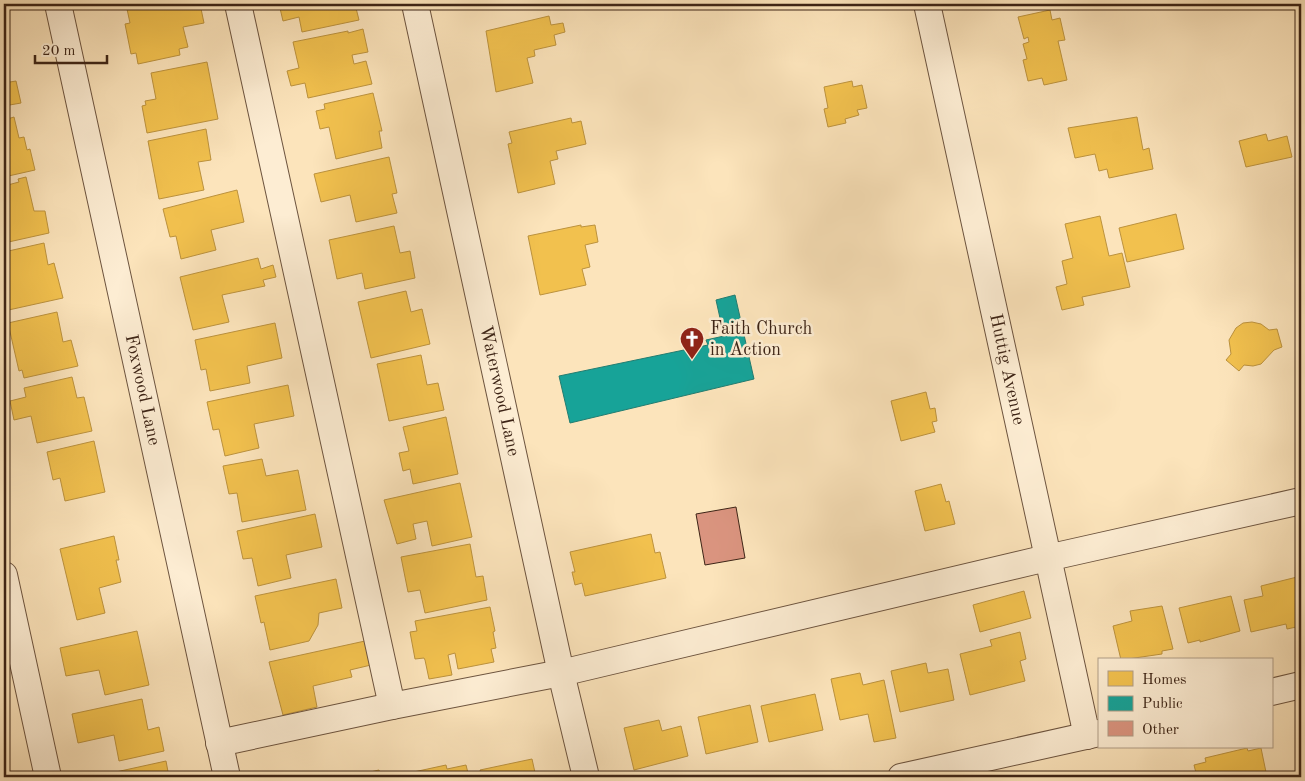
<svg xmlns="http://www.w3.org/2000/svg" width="1305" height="781" font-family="'Old Standard TT',serif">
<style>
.homes{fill:#f2c14e;stroke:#bc923d}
.public{fill:#17a398;stroke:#227d71}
.building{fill:#da947f;stroke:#3d2416}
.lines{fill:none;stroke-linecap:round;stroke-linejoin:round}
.minor-casing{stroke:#6d543f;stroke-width:28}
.minor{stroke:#fdedd3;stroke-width:26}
.labels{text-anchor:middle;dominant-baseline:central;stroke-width:5;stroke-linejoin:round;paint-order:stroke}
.poi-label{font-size:18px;fill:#3d2416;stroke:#fdedd3;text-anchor:start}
.street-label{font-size:18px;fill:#3d2416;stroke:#fdedd3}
</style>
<rect width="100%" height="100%" fill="#fce4bb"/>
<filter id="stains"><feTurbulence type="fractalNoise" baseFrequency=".004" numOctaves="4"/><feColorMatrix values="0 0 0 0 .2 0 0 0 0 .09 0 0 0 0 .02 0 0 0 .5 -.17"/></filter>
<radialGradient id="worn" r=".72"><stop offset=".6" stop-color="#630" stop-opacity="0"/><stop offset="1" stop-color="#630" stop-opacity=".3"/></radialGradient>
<!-- homes -->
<g class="homes">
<polygon points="154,4 200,4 204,23 183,27 188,47 179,49 180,55 138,64 136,53 131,54 125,24 130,23 127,9"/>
<polygon points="279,4 355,4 359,20 302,32 299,17 283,21"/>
<polygon points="1050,10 1052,20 1060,18 1065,40 1058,41 1067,80 1044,85 1042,78 1028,81 1023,60 1027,59 1023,44 1029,42 1028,37 1024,39 1018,17"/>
<polygon points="549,16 551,25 563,23 565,32 554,35 556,45 534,50 535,56 527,58 533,83 496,92 486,31"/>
<polygon points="363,29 368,52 352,55 354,64 366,61 372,84 308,98 305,83 291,86 287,71 299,68 293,42 348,31 348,33"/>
<polygon points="207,62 218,119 147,133 142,106 146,105 145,101 156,99 151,73"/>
<polygon points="16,81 21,103 4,106 4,83"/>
<polygon points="852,81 853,87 862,85 867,108 857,110 859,115 845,119 846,123 828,127 824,109 828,108 824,87"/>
<polygon points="373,93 382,131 379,131 382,148 336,159 329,127 320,129 316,111 325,109 324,104"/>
<polygon points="14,117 19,138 24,137 27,150 30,149 35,170 4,177 4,120"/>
<polygon points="1137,117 1143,150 1149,148 1153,169 1109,178 1107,169 1099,171 1095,154 1075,158 1068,128"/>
<polygon points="571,118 572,123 581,121 586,144 556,151 558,159 550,161 555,184 518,193 508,144 512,143 509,132"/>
<polygon points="206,129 211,160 198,162 204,190 159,199 148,141"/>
<polygon points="1266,134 1268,141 1287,136 1292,157 1246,167 1239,141"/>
<polygon points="389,157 397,193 392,194 397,213 356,222 350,195 321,202 314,174"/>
<polygon points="26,177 34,211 45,211 49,233 4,243 4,186 19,182 18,179"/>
<polygon points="237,190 244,222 211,230 216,250 181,259 176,236 170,237 163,209"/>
<polygon points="1176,214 1184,249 1127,262 1119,228"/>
<polygon points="1100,216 1109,256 1122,253 1130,287 1082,297 1084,305 1062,310 1056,287 1067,284 1062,261 1073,258 1065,224"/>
<polygon points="581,225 581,227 595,225 598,242 585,245 590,267 582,269 586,285 540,295 528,236"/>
<polygon points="394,226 400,253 410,251 415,278 365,289 362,273 337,279 329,240"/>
<polygon points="44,243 48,265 54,263 63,298 4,311 4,252"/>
<polygon points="258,258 261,269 273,265 276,277 263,280 265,286 222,295 229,322 193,330 180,277"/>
<polygon points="406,291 411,312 422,309 430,344 371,358 358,302"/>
<polygon points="57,312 63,342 71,340 78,366 24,378 22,370 19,371 8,323"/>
<polygon points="1252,322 1261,324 1269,330 1277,329 1282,347 1274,350 1261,364 1253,366 1244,365 1239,371 1226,360 1231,354 1229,340 1236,328 1243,323"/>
<polygon points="275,323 282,358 247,366 250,383 210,391 206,369 201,370 195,340"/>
<polygon points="421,355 427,385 438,383 444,410 389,421 377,364"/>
<polygon points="72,377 77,398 84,397 92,431 37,443 31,416 14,420 10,401 26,397 24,388"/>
<polygon points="288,385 294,416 254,424 259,448 225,456 219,429 213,430 207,402"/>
<polygon points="926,392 930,409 935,408 937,421 932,422 935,432 901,441 891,401"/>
<polygon points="446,417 458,474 413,484 410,469 403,471 399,453 409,451 403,427"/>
<polygon points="94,441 105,492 65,501 60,478 53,480 47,452"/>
<polygon points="262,459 266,476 298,470 306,510 242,522 237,493 229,494 223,466"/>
<polygon points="460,483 472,537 432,546 427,521 413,524 416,539 397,544 384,500"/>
<polygon points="941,484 946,502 949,501 955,524 925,531 915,491"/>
<polygon points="315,514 322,547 286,555 291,578 258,586 252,558 243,559 237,531"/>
<polygon points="651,534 655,553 660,552 666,578 585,596 582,583 575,585 572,572 575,572 570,552"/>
<polygon points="114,536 119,560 116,560 121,582 99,588 105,613 77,620 60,549"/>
<polygon points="470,544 476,577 483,576 487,600 425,613 420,590 408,592 401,557"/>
<polygon points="1297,577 1301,596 1301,626 1287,629 1286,624 1251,632 1244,600 1263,596 1261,586"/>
<polygon points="336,579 342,608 319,613 318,625 309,641 270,650 264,622 261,623 255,596"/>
<polygon points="1024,591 1031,618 980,632 973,605"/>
<polygon points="1231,596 1240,631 1200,642 1200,640 1188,643 1179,608"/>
<polygon points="1162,606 1173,649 1162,651 1162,654 1121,660 1113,626 1132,621 1130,611"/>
<polygon points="490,607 495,631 493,632 496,648 491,649 494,662 458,669 455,653 448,655 452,675 429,679 425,660 424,658 415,659 410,632 417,631 415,621"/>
<polygon points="137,631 149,685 105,695 99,670 66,676 60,648"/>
<polygon points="1020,632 1026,659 1020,661 1025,681 970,695 960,654 992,646 990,640"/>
<polygon points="365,641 371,665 350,670 352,677 313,686 317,707 283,715 269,662"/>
<polygon points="926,663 928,673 948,669 954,700 900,712 891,671"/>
<polygon points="860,673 863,685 884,680 896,738 874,742 868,714 840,720 831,679"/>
<polygon points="815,694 823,730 769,742 761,706"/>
<polygon points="142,699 148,730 159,727 164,751 119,761 114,735 78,743 72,714"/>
<polygon points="750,705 758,742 706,754 698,717"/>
<polygon points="659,720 662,731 681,726 688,756 634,770 624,728"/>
<polygon points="1247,748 1248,751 1261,748 1267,777 1197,777 1194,765 1206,762 1205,758"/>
<polygon points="532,759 536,777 482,777 480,770"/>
<polygon points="166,761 169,777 93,777"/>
<polygon points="446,765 447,769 466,765 469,777 410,777 409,773"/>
<polygon points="379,770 381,777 348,777"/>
</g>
<!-- public -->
<polygon class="public" points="735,295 754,379 570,423 559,376 708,345 706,340 724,336 716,300"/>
<!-- building -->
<polygon class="building" points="736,507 745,558 705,565 696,514"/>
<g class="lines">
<defs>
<g id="minor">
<path id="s1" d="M58,4l169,773"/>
<polyline points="238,4 392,706"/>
<path id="s2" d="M415,4l146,669 25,104"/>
<path id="s3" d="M927,4l160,732"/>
<polyline points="4,575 48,777"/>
<polyline points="1271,692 1301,685"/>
<polyline points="219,743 392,706 561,673 1047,558 1301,501"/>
<polyline points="901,777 1099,733"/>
</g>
</defs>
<!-- minor casing -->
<use href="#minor" class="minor-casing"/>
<!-- minor -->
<use href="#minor" class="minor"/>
</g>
<!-- icons -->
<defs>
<symbol id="church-pin" viewBox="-11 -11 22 30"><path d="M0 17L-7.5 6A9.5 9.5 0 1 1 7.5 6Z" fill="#8f2418" stroke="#fdedd3"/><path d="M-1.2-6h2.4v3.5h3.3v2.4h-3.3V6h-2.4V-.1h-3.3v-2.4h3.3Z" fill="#fff"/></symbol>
</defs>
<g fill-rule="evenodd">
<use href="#church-pin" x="678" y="325" width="28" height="38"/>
</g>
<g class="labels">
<!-- poi labels -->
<g class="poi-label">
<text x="710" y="329">Faith Church<tspan x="710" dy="21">in Action</tspan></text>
</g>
<!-- street labels -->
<g class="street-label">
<text stroke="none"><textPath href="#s3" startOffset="374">Huttig Avenue</textPath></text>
<text stroke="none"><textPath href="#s1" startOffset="395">Foxwood Lane</textPath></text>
<text stroke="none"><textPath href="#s2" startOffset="396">Waterwood Lane</textPath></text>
</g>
</g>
<!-- margin -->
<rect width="1305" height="781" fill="none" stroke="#fce4bb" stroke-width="20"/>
<rect x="5" y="5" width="1295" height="771" fill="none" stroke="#3d2416" stroke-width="2.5"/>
<rect x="10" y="10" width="1285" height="761" fill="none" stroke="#3d2416"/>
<!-- legend -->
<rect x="1098" y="658" width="175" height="90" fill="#fdedd3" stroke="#b09d87"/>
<rect x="1108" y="671" width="25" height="15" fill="#f2c14e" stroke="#b09d87"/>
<text x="1142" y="684" font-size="15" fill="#3d2416">Homes</text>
<rect x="1108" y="696" width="25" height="15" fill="#17a398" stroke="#b09d87"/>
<text x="1142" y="708" font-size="15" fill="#3d2416">Public</text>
<rect x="1108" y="721" width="25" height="15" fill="#da947f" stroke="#b09d87"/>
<text x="1142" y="734" font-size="15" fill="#3d2416">Other</text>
<!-- scale -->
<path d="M35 55v8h72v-8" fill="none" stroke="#3d2416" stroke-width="2.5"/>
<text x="42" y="55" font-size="15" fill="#3d2416" stroke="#fdedd3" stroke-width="4" paint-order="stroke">20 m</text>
<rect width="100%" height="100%" filter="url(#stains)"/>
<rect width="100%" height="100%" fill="url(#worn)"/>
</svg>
